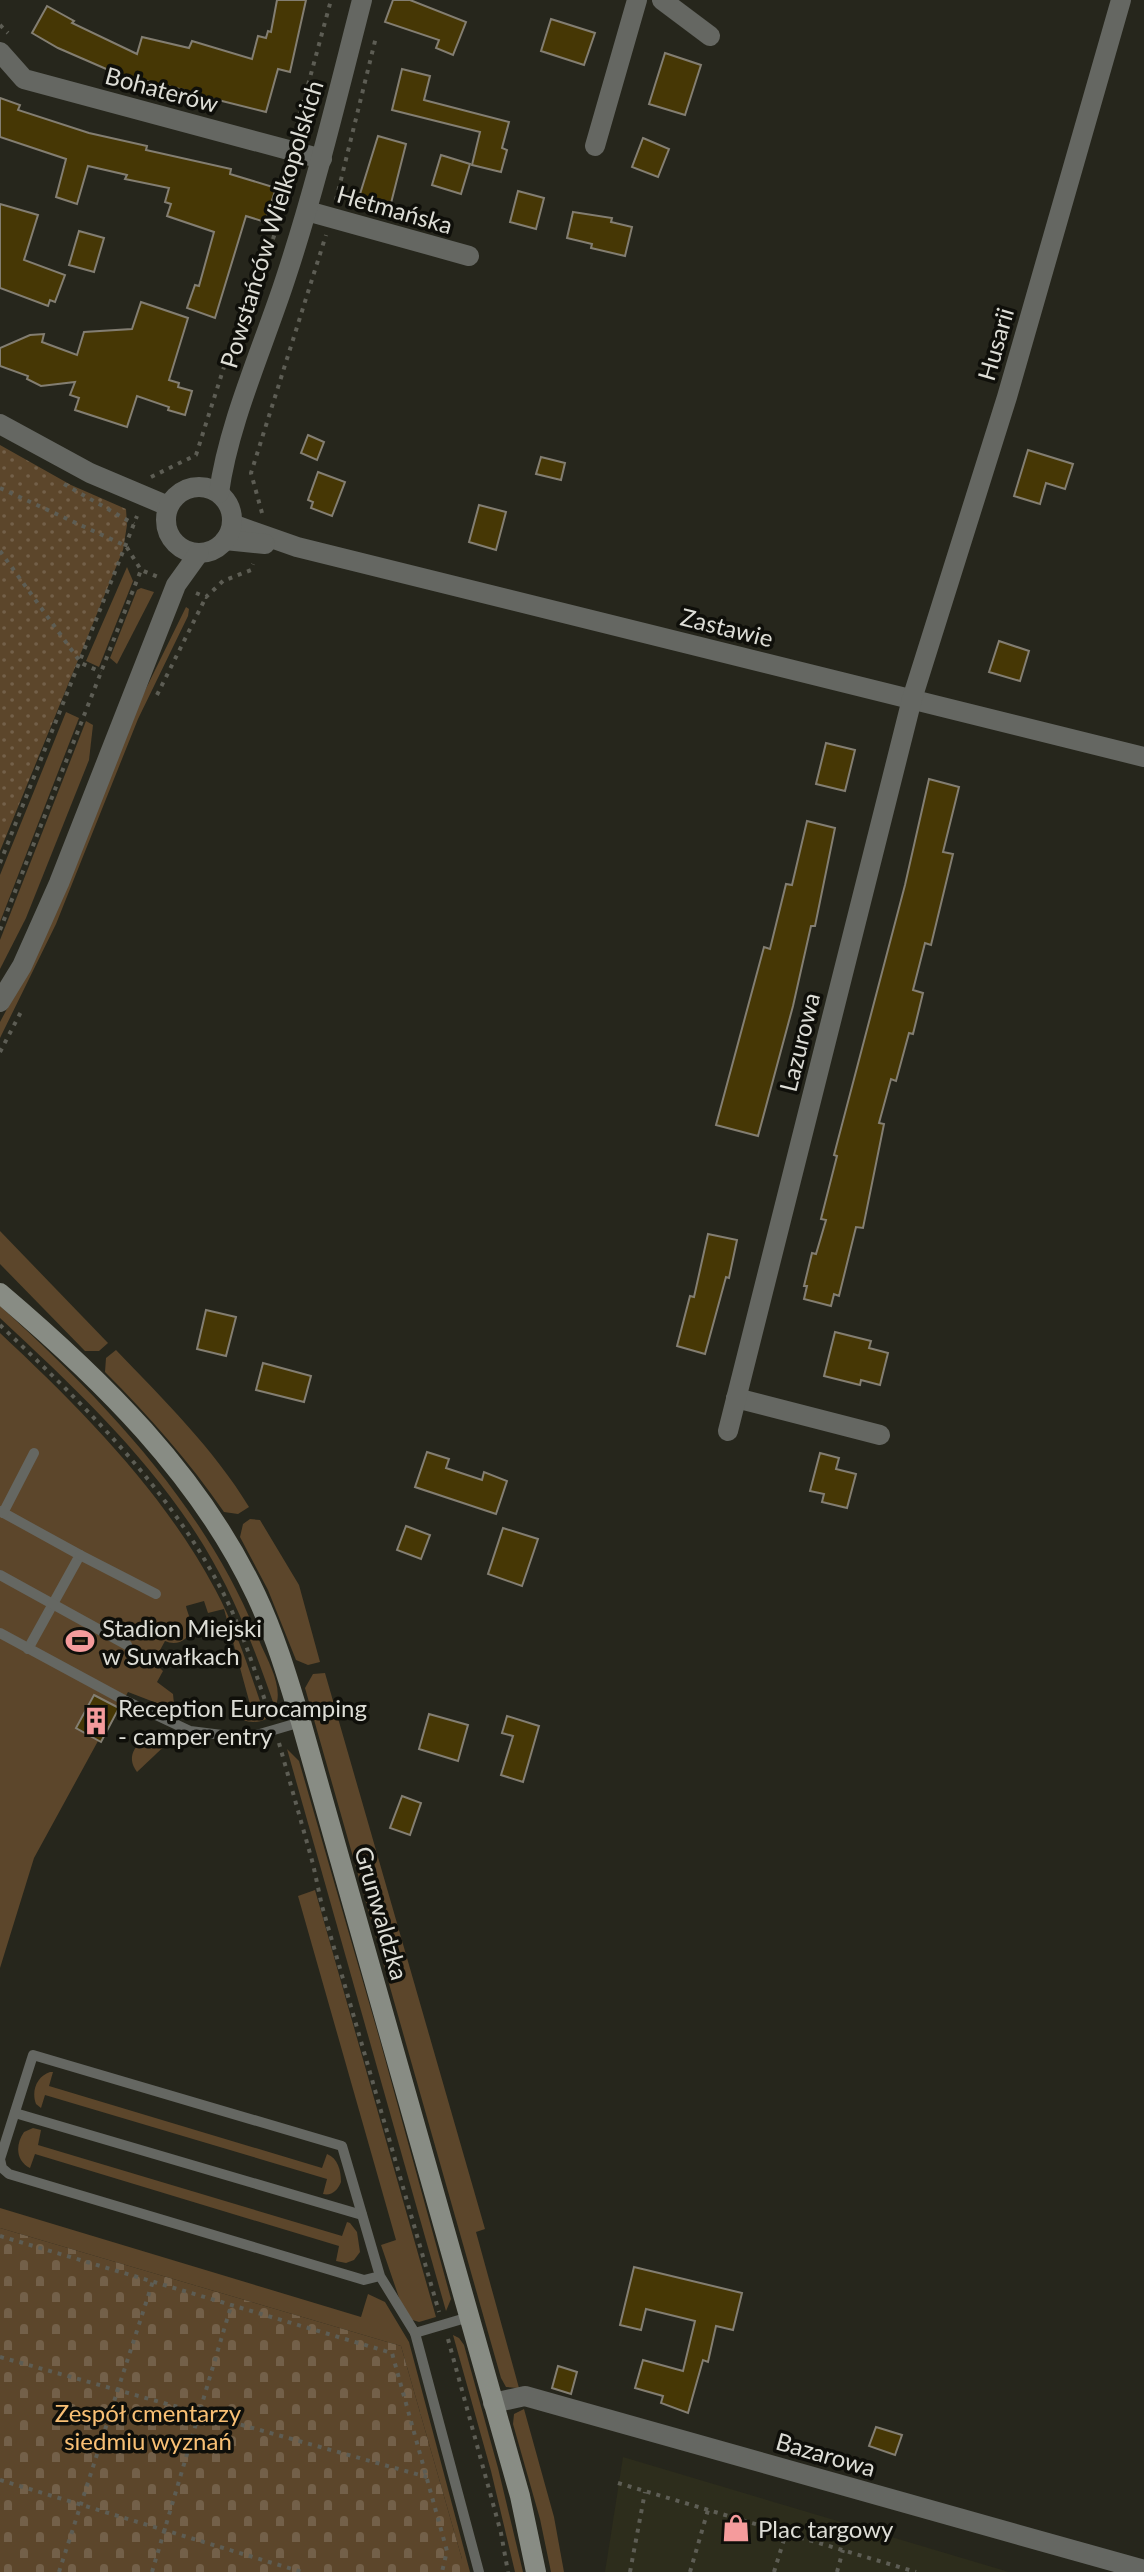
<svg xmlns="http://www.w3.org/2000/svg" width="1144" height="2572" font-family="Lato,sans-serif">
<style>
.built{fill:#2d2d1c}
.grass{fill:#5c462b}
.cemetery{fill:url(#cemetery-stones)}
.park{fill:url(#park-dots)}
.building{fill:#463705;stroke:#837e72;stroke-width:2}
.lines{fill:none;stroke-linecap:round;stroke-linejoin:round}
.path{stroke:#5d5d54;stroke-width:4;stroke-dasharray:4 6;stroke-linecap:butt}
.service{stroke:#656762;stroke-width:10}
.minor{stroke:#656762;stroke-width:20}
.tertiary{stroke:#656762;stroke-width:20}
.secondary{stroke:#888c84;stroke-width:20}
.labels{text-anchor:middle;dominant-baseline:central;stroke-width:7;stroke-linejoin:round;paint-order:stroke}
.street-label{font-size:24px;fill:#ddddd6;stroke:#0f0f0a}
.poi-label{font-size:24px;fill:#ddddd6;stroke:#0f0f0a;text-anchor:start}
.park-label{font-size:24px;fill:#f9c075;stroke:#0f0f0a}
</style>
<defs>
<pattern id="cemetery-stones" width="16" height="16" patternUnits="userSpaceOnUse" patternTransform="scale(2)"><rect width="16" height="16" fill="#5c462b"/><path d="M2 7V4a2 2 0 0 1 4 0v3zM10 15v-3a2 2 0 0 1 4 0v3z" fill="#736049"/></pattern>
<pattern id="park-dots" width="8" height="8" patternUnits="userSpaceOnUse" patternTransform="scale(2)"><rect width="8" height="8" fill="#5c462b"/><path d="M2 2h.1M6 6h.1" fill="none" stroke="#736049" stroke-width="1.8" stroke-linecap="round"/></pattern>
</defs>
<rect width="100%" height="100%" fill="#26261c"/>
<!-- built -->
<polygon class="built" points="623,2457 1009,2572 605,2572"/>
<!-- grass -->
<g class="grass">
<polygon points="127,567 133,581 99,667 86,661"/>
<polygon points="141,588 154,592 117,664 110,658 137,590"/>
<polygon points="186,607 189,609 188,616 138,719 56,924 0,1038 0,1022 37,953 134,713"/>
<polygon points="66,712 79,718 0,922 0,875"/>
<polygon points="86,721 93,725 89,760 26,918 0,969 0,940"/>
<polygon points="0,1231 108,1343 99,1351 85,1351 0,1264"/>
<path d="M0,1306c106,96 209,204 261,339 8,18 23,44 14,63 -19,-56 -40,-111 -71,-162 -53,-87 -130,-159 -204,-228z"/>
<path d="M0,1333c81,76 162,157 215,256 22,41 36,86 51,130 -10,5 -23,4 -30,-5l15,-6 -27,-99 -16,4 -4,-12 -18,5c1,6 6,15 5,21 -1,14 -15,19 -26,14l-6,11 5,5 -6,9 5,5 -6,11 16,12 1,10 -7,3 -39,-15 -27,50 -3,-1 -64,117 -34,110z"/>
<path d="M116,1350c47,49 98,99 133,157l-11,7 -14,-2c-35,-51 -75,-96 -119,-140l1,-14z"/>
<polygon points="250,1519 260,1520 299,1585 320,1662 308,1665 296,1660 268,1590 240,1537 243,1524"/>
<polygon points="325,1673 485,2229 476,2232 519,2388 506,2387 501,2378 305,1688 313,1674"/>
<path d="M154,1734l20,3 -37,35c-13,-17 1,-31 17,-38z"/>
<polygon points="287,1749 299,1761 379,2037 451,2299 446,2311"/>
<polygon points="315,1890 436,2317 419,2322 406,2318 381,2245 396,2240 298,1896"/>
<path d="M50,2072h3l-4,14 273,82 5,-14c11,4 14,17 14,28 -3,8 -9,14 -18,12l4,-15 -282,-84 -4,13 -5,-4c-5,-13 1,-28 14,-32z"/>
<path d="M33,2128l8,2 -3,15 304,91 5,-14 3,1 7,9 3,20 -6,8 -8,3 -10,-2 3,-15 -304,-92 -5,14c-14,-7 -15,-23 -6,-36z"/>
<polygon points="0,2208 361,2317 368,2294 385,2302 409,2342 470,2572 462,2572 462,2559 401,2346 0,2228"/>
<polygon points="453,2335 459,2338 464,2345 498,2468 523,2572 515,2572 491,2471"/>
<polygon points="524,2409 554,2517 564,2572 551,2572 540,2519 513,2424 514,2414"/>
</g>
<!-- cemetery -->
<polygon class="cemetery" points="0,2228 401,2346 462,2559 462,2572 0,2572"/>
<!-- park -->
<polygon class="park" points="0,445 71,485 126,509 127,525 123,550 0,851"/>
<!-- building -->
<g class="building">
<polygon points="277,0 306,0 290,72 278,69 266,112 214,99 213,105 182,97 184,90 120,75 58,48 32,33 47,6 74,21 72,23 137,54 142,37 189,48 192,41 252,59 258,36 266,38 268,31 271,32"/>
<polygon points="393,0 410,0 466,22 453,55 436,48 439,40 385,22"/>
<polygon points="551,19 595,33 584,65 541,51"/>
<polygon points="665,53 701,65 685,115 649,104"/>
<polygon points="402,69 430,76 424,100 509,122 502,148 507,150 501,172 472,165 480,132 392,110"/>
<polygon points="0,98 20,105 18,110 89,133 147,146 146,150 231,169 230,174 276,188 265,222 246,216 215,318 187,308 195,285 199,286 214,232 167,216 171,204 165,202 169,188 125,179 127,175 88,166 77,204 56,197 66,159 0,137"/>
<polygon points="378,136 406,144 388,215 356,207"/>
<polygon points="643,138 669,149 658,177 632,167"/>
<polygon points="441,155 470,164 461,194 432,185"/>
<polygon points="518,191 544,198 536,229 510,222"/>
<polygon points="0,204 38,215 24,260 65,275 55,302 50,300 48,306 0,288"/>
<polygon points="573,212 612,218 611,222 632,227 625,256 591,248 592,244 567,238"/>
<polygon points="79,231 104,238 94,272 69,265"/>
<polygon points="141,302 188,318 169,380 179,383 178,387 192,391 185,415 168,410 169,407 137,396 127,427 75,410 79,398 70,395 75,382 41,386 27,379 28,376 0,366 0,348 30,335 44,334 42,342 77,355 84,332 132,329"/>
<polygon points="308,435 324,442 317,460 301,453"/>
<polygon points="1028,450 1073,464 1065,489 1046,483 1040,504 1014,496"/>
<polygon points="541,457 565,463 561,480 536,474"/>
<polygon points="318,472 345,482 332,516 311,508 313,502 308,500"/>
<polygon points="479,505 506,512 496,550 469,542"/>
<polygon points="999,641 1029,651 1020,681 989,672"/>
<polygon points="826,743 855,750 845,791 816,784"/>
<polygon points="929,779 959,787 943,852 953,854 931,945 925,943 913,990 923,993 913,1034 909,1033 896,1081 891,1079 879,1123 884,1124 863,1228 856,1227 839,1296 834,1294 831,1306 804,1299 807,1286 804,1286 812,1253 816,1254 826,1220 821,1219 837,1156 834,1155 905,885"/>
<polygon points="807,821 835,828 815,926 811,926 793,1006 758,1136 716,1125 764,947 770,949 786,884 792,885"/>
<polygon points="708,1234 737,1240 729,1278 726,1277 705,1354 677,1346 690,1296 694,1297"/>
<polygon points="206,1310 236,1317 226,1356 197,1349"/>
<polygon points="835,1332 871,1341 869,1348 888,1353 880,1385 861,1380 860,1385 824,1376"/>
<polygon points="263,1363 311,1376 304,1402 256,1390"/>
<polygon points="427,1452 449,1459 446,1468 482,1480 484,1472 507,1481 496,1514 415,1487"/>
<polygon points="820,1453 839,1458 836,1469 856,1474 847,1508 822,1502 824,1494 810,1491"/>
<polygon points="406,1526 430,1535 421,1559 397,1550"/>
<polygon points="503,1528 538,1539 522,1586 488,1574"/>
<polygon points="94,1695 119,1708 101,1742 76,1728"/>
<polygon points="429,1714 468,1725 458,1761 419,1749"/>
<polygon points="507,1716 539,1726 523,1782 501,1775 513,1736 502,1733"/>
<polygon points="402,1796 421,1803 410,1835 390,1828"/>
<polygon points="634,2267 742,2293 733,2330 716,2326 708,2362 703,2360 688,2413 661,2403 663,2396 635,2388 643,2360 683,2371 695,2321 646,2309 641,2330 620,2325"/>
<polygon points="558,2366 577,2372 571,2394 552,2388"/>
<polygon points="876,2427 902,2435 895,2455 869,2446"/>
</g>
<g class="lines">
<!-- path -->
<g class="path">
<polyline points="0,25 8,33"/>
<polyline points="295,133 331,0"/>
<polyline points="336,200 376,37"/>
<polyline points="151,477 196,455 251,282 269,252 288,191 286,171"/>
<polyline points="64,484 134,524"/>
<polyline points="0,488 126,546 141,570 158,577"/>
<polyline points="262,513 251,473 326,235"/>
<polyline points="0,551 81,663 101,672"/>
<polyline points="196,593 206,597 223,581 251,570 253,564"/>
<polyline points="157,695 206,597"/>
<polyline points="0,863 137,516"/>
<polyline points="0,930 141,570"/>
<polyline points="0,1052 23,1008"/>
<path d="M0,1325c82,78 165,159 219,260 22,40 36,87 51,130"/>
<polyline points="279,1743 313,1864 322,1906 439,2312"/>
<polyline points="0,2236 392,2353 447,2551 442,2572"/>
<polyline points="448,2339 501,2533 508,2572"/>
<polyline points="0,2357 427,2477"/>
<polyline points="0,2480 302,2572"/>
<polyline points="618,2483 916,2572"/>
<polyline points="59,2572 153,2281"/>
<polyline points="152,2572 231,2306"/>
<polyline points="630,2572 645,2492"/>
<polyline points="690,2572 708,2510"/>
<polyline points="774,2572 786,2533"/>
<polyline points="837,2572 843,2550"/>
</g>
<!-- service -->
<g class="service">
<polyline points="0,1511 80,1555 28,1649"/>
<polyline points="3,1513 34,1453"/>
<polyline points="80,1555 156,1594"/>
<polyline points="0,1575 127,1645"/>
<polyline points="0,1633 124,1700 190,1731 246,1738 301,1722"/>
<polyline points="15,2113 362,2215"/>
<polyline points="380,2276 364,2280 9,2174 2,2168 0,2159 33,2055 342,2146 380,2276 415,2333"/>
<polyline points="469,2317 415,2333 479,2572"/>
</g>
<!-- minor -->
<g class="minor">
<polyline points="662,0 710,36"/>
<polyline points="0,52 24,79 322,159"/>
<polyline points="595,146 637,0"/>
<polyline points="307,211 469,256"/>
<polyline points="232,524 297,547 1144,757"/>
<polyline points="225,540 265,544"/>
<polyline points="736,1398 880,1435"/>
<polyline points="728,1431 912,699 1007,397 1121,0"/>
<polyline points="493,2403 525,2396 1144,2570"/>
</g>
<!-- tertiary -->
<g class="tertiary">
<polyline points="0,424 90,473 168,506"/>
<circle cx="199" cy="520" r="33"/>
<path d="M219,493c9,-69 45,-148 67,-216 30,-91 52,-184 76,-277"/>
<polyline points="0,1002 22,966 59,883 176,585 199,553"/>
</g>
<!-- secondary -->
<path class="secondary" d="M0,1293c100,85 199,181 256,302 19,40 32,84 45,127l219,774 16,76"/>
</g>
<!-- icons -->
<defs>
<symbol id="stadium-bare" viewBox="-9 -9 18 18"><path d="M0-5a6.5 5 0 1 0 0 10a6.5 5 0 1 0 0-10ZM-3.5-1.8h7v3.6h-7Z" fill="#f59b9c" stroke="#0f0f0a" stroke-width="2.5" paint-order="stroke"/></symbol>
<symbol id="building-bare" viewBox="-9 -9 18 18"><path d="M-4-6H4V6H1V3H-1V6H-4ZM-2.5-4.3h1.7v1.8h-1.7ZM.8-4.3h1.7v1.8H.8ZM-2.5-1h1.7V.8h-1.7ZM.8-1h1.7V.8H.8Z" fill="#f59b9c" stroke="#0f0f0a" stroke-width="2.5" paint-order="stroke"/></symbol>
<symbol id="shop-bare" viewBox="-9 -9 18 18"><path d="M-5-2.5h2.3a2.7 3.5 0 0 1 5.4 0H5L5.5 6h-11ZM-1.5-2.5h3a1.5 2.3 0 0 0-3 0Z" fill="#f59b9c" stroke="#0f0f0a" stroke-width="2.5" paint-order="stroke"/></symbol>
</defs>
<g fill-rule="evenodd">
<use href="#stadium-bare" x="60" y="1621" width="40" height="40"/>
<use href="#building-bare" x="76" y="1701" width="40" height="40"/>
<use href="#shop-bare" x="716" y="2508" width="40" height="40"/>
</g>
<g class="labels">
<!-- street labels -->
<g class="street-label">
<text transform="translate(162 89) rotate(15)">Bohaterów</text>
<text transform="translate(395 209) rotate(16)">Hetmańska</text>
<text transform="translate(271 224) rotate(-73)">Powstańców Wielkopolskich</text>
<text transform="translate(995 344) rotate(-74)">Husarii</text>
<text transform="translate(727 627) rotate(14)">Zastawie</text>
<text transform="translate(799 1042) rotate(-76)">Lazurowa</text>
<text transform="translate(382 1913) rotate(74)">Grunwaldzka</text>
<text transform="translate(826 2454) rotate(16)">Bazarowa</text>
</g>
<!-- poi labels -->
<g class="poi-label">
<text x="102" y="1627">Stadion Miejski<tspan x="102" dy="28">w Suwałkach</tspan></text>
<text x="118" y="1707">Reception Eurocamping<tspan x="118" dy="28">- camper entry</tspan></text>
<text x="758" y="2528">Plac targowy</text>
</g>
<!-- park labels -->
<g class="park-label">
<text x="148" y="2412">Zespół cmentarzy<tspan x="148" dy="28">siedmiu wyznań</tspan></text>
</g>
</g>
</svg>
